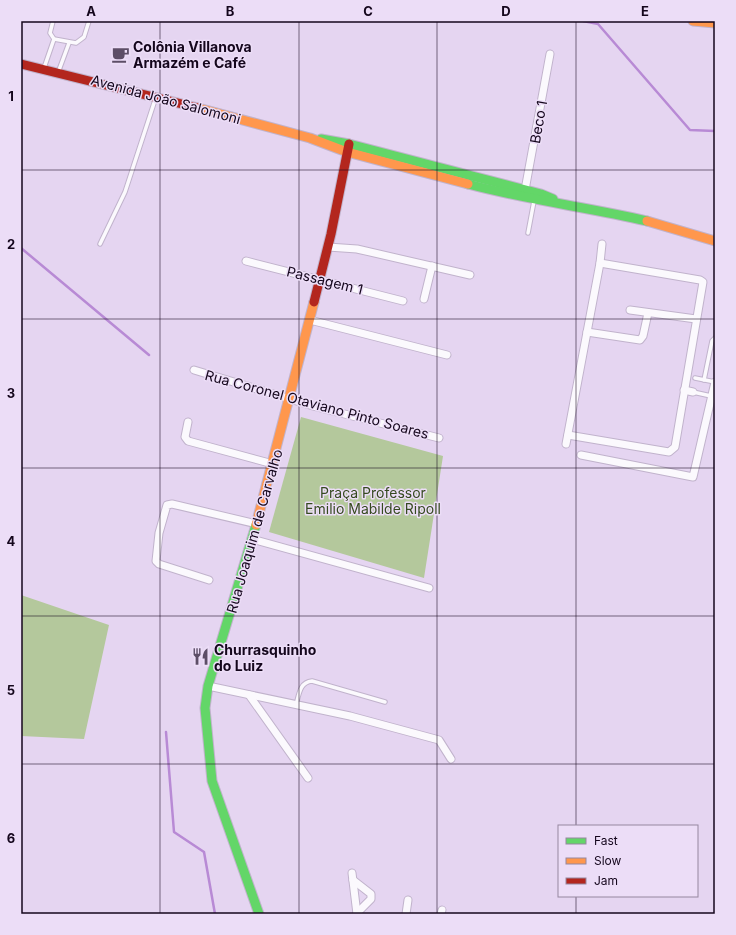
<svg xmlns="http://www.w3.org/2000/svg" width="736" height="935" font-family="Inter,sans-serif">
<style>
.green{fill:#b4c89c}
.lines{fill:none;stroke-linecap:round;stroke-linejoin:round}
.stream{stroke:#b88ad5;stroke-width:2.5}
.lane-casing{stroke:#c1b3cc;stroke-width:5.5}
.street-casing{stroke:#c1b3cc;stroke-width:9}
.fast-casing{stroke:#c1b3cc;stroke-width:11}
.slow-casing{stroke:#c1b3cc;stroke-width:11}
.jam-casing{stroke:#c1b3cc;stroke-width:11}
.lane{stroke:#fbf9fd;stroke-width:3.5}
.street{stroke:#fbf9fd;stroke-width:7}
.fast{stroke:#63d668;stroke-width:9}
.slow{stroke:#ff974d;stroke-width:9}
.jam{stroke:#b3261e;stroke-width:9}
.grid{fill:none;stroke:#14061c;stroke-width:1;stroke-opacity:0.55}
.labels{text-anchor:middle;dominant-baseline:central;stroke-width:3;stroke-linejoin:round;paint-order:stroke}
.poi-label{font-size:14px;font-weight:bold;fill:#14061c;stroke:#ecddf7;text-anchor:start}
.street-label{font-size:14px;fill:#14061c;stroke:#ecddf7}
.park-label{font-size:14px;fill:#354a1f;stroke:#ecddf7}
.neatline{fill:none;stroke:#14061c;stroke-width:1.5}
.grid-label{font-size:13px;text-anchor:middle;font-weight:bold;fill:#14061c}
</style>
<rect width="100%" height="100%" fill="#e5d5f1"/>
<!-- green -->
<g class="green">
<polygon points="301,417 443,456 424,578 269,532"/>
<polygon points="21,595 109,625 84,739 21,736"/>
</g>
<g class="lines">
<!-- stream -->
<g class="stream">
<polyline points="583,21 598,24 690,130 715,131"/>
<polyline points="21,248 149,355"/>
<polyline points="166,732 174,832 204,852 215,914"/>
</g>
<defs>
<g id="lane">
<polyline points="53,21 50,33 54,39 76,43 84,37 89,21"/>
<polyline points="44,68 54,39"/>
<polyline points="59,70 69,43"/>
<polyline points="528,233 534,201"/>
<polyline points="100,244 125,192 156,97"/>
<polyline points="695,378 715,382"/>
<polyline points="704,380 712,341 715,338"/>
<polyline points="693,392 711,396"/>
<path d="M296,705c3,-11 4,-23 16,-24l73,21"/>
</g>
<g id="street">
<polyline points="525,190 550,54"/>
<polyline points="328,247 357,249 470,275"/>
<polyline points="246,261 403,301"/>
<polyline points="424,299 432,266"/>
<polyline points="630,310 696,319"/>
<polyline points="310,320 447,355"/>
<polyline points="587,332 640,340 643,336 648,313"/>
<polyline points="194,370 313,406 439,438"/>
<polyline points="684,390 693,392"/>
<polyline points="188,422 185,437 188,441 273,464"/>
<polyline points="568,435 669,452 675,447 703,282 700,280 600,263"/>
<polyline points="566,444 600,263 602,244"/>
<polyline points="581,455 693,477 715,382"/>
<polyline points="252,539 429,588"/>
<polyline points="209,580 159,564 156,561 159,533 167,505 172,504 257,524"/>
<polyline points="208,686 350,716 439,740 451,759"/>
<polyline points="249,695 308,778"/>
<polyline points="352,873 357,914"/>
<polyline points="353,880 371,894 371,899 357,913"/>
<polyline points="406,914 408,900"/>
<polyline points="441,914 442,910"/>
</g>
<g id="fast">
<polyline points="321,139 349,144 541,194 553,199"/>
<path d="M468,184c59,16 119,23 179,37"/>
<polyline points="256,525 208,686 205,708 212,781 259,914"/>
</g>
<g id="slow">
<polyline points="693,21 715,23"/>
<polyline points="198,108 310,138 347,152 468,184"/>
<polyline points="647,221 715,241"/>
<polyline points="256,525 314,302"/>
</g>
<g id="jam">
<polyline points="21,64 198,108"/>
<polyline points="314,302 331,234 349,144"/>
</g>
</defs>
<!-- lane casing -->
<use href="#lane" class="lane-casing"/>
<!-- street casing -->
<use href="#street" class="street-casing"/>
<!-- fast casing -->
<use href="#fast" class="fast-casing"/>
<!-- slow casing -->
<use href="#slow" class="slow-casing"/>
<!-- jam casing -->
<use href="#jam" class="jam-casing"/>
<!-- lane -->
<use href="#lane" class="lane"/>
<!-- street -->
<use href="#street" class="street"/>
<!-- fast -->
<use href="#fast" class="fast"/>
<!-- slow -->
<use href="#slow" class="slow"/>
<!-- jam -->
<use href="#jam" class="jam"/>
</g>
<!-- grid -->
<path class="grid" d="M160,21v893M299,21v893M437,21v893M576,21v805M21,170h694M21,319h694M21,468h694M21,616h694M21,764h694M576,896v18"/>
<!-- icons -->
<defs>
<symbol id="cafe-bare" viewBox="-9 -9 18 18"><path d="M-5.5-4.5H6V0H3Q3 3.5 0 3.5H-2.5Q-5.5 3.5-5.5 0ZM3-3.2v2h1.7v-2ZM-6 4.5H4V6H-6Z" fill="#5d4e67" stroke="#ecddf7" stroke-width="2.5" paint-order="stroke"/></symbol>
<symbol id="restaurant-bare" viewBox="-9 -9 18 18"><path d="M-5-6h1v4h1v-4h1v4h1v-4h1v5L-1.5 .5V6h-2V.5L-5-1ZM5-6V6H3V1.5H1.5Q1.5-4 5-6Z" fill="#5d4e67" stroke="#ecddf7" stroke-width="2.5" paint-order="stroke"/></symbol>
</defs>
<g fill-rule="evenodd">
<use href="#cafe-bare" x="108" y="42" width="25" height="25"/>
<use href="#restaurant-bare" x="188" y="644" width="25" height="25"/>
</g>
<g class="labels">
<!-- poi labels -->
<g class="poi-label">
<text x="133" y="46">Colônia Villanova<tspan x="133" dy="16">Armazém e Café</tspan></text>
<text x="214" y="649">Churrasquinho<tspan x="214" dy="16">do Luiz</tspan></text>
</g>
<!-- street labels -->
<g class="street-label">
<text transform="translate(166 99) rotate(15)">Avenida João Salomoni</text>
<text transform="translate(538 122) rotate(-80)">Beco 1</text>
<text transform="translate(325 280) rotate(14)">Passagem 1</text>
<text transform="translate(317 404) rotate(15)">Rua Coronel Otaviano Pinto Soares</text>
<text transform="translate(254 531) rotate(-74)">Rua Joaquim de Carvalho</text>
</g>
<!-- park labels -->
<g class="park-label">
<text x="373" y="492">Praça Professor<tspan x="373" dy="16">Emilio Mabilde Ripoll</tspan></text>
</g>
</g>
<!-- border -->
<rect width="736" height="935" fill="none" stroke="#ecddf7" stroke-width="44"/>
<!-- legend -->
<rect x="558" y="825" width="140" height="72" fill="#ecddf7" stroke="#96879f"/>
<rect x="566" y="838" width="20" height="6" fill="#63d668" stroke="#96879f"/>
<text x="594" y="845" font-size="12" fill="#14061c">Fast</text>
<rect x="566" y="858" width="20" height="6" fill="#ff974d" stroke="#96879f"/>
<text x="594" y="865" font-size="12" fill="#14061c">Slow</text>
<rect x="566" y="878" width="20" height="6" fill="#b3261e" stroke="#96879f"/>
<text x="594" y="885" font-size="12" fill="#14061c">Jam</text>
<rect x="22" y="22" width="692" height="891" class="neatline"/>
<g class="grid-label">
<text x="91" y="16">A</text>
<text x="230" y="16">B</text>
<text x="368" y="16">C</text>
<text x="506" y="16">D</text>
<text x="645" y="16">E</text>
<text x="11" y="101">1</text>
<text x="11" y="249">2</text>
<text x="11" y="398">3</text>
<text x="11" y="546">4</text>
<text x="11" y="695">5</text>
<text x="11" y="843">6</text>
</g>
</svg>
